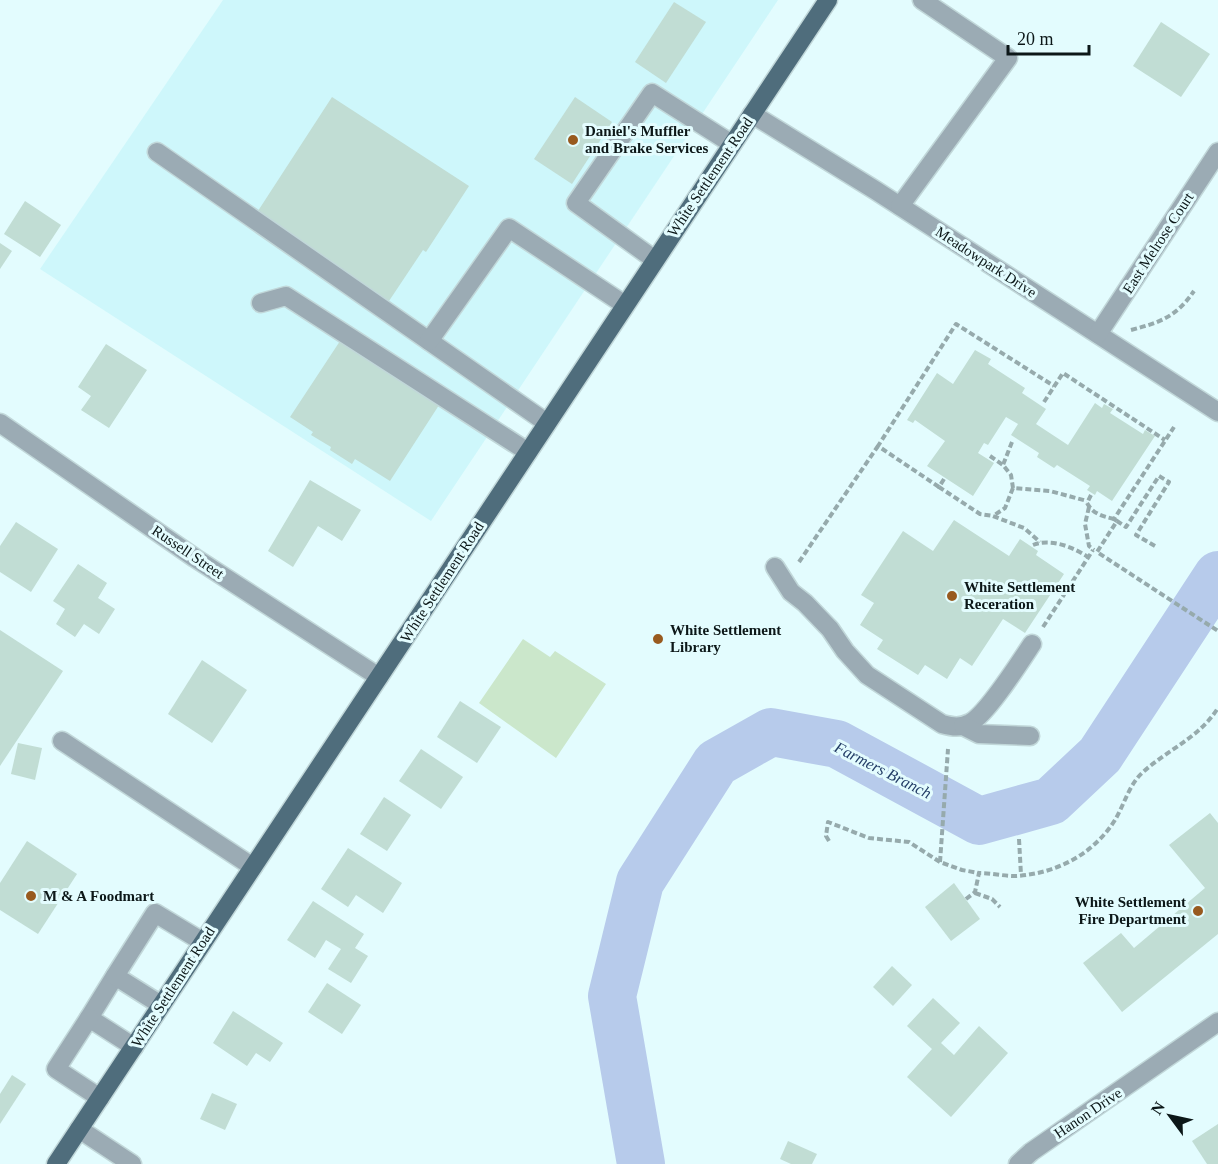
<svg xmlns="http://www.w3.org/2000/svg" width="1218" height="1164" font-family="'Times New Roman',serif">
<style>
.built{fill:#cef7fb}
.green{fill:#cbe7cb}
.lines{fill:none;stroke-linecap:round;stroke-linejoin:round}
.river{stroke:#b7cbeb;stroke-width:48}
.building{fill:#c1ddd4}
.minor-casing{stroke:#c1d7d9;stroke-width:21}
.major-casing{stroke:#c1d7d9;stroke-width:21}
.path{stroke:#96aaac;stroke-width:4;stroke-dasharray:6 3;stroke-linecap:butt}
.minor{stroke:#9babb4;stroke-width:18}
.major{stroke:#4f6d7c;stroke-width:18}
.poi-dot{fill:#985a1f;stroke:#e3fcfe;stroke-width:2}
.labels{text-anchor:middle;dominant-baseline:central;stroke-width:6;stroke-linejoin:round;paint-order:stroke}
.poi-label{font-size:15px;font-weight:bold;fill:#0c1718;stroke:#e3fcfe;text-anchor:start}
.street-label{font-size:15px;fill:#0c1718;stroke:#e3fcfe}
.water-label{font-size:16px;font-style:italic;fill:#233d67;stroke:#e3fcfe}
</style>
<rect width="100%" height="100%" fill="#e3fcfe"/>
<!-- built -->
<polygon class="built" points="223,0 778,0 431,521 40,269"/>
<!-- green -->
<polygon class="green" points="523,639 550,657 555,651 606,684 556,758 479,703"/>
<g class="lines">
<!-- river -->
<polyline class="river" points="641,1164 612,996 640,882 716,763 771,732 837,744 979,821 1051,801 1100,755 1218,575"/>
</g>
<!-- building -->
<g class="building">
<polygon points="674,2 706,22 666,83 635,62"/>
<polygon points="1161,22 1210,54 1181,97 1133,66"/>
<polygon points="332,97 469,186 426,252 423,250 389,301 256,214"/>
<polygon points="575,97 612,122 572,184 534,159"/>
<polygon points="25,201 61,225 40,257 4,234"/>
<polygon points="0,243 12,251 0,269"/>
<polygon points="342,338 441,402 390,481 355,459 352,464 330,450 331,447 311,435 313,432 290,417"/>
<polygon points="106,344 147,370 109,428 81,410 91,396 78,387"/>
<polygon points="975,350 991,359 988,364 1025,388 1022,393 1046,409 1036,424 1068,445 1095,403 1102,408 1104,404 1113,409 1110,413 1143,434 1145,430 1155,436 1112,501 1097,491 1095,495 1087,490 1090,486 1057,465 1054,468 1037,457 1039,453 1011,435 1018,424 1006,417 988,445 984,443 978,453 994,463 973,496 927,466 945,441 915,420 913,423 907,420 937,373 953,384"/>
<polygon points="310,480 361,510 342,541 318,526 293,567 268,551"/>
<polygon points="954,520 1009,556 1020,539 1038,551 1036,555 1064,574 1025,633 1003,619 972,666 960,658 947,679 925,665 918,675 877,649 883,640 860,625 874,603 861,595 903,531 933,551"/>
<polygon points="16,522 58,549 31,592 0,572 0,546"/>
<polygon points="78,564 107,583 98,598 115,609 99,634 84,624 75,637 56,624 65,609 53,601"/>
<polygon points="0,630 63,671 0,766"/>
<polygon points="202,660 247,690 212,743 168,714"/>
<polygon points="460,701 501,727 477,763 437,737"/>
<polygon points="18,743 42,748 35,780 11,774"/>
<polygon points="421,749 463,777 441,809 399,781"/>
<polygon points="384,797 411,815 387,851 360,834"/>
<polygon points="1210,813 1218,823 1218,934 1122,1012 1083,963 1121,933 1134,948 1205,888 1169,845"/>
<polygon points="27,841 77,874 38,934 0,910 0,883"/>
<polygon points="348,848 402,883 383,913 356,895 348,907 321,889"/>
<polygon points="954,883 980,919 951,941 925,907"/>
<polygon points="313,901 364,934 355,948 368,956 351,983 328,969 341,949 326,940 315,958 287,940"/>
<polygon points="892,966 912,985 893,1006 873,987"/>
<polygon points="327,983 361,1005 342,1034 308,1012"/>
<polygon points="933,998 960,1023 941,1043 954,1055 979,1026 1008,1053 951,1117 907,1077 932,1049 907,1026"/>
<polygon points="233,1011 283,1043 270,1062 256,1053 247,1066 213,1043"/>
<polygon points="12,1075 26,1084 0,1124 0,1094"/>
<polygon points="212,1093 237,1104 225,1130 200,1119"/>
<polygon points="1218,1124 1218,1164 1207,1164 1192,1141"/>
<polygon points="788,1141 817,1154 812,1164 791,1164 780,1159"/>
</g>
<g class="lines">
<defs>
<g id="minor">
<polyline points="752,114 875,190 1218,412"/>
<polyline points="157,152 547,423"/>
<polyline points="900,206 1008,58 922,0"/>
<polyline points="655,260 576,203 652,93 732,144"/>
<polyline points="261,303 286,296 528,452"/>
<polyline points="1098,334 1218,152"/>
<polyline points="429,341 509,228 625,305"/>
<polyline points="0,423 195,558 379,677"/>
<path d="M775,567l16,25 14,11 25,26 15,22 22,24 75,49c11,3 18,4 28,-1 17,-9 50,-61 62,-79"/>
<polyline points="963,726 979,734 1030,736"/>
<polyline points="62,741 253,867"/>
<polyline points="115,976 89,1018 134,1047"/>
<polyline points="161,1005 115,976 155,913 203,942"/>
<polyline points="89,1018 56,1069 100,1098"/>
<polyline points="79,1129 132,1164"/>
<polyline points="1018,1164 1031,1152 1218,1022"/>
</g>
<polyline id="major" points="56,1164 828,0"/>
</defs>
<!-- minor casing -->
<use href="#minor" class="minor-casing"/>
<!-- major casing -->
<use href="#major" class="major-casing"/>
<!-- path -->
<g class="path">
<path d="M1131,330c30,-8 45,-13 63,-39"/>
<polyline points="1044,402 1063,373 1165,440"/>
<polyline points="1012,442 1003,465 1011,475 1013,488 1050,491 1087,501"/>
<polyline points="990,456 1003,465"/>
<polyline points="944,479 939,487 980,514 993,516"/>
<polyline points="939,487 878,446 956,324 1054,386"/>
<polyline points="1013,488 1005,508 993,516 1024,528 1040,542"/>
<path d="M1091,495l-4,8c6,11 15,13 27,16"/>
<polyline points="1089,507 1085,524 1089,546 1094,550"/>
<polyline points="1117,521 1114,519 1174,427"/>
<path d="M1033,545c18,-7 40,2 55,12"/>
<polyline points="1155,546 1136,535 1169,482 1159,476 1126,527 1117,521 1097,552 1218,631"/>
<polyline points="799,562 878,446"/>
<polyline points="1043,627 1093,550"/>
<polyline points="1019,839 1021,875"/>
<polyline points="829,841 826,836 828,822 869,838 909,842 940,862 962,870 979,873"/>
<polyline points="940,862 948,749"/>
<polyline points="975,893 992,899 1000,907"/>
<path d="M966,899l9,-7 4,-19c12,0 24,3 36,3 40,-2 78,-21 100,-56 9,-15 14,-35 27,-47 26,-24 56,-34 76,-65"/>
</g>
<!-- minor -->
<use href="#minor" class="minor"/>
<!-- major -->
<use href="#major" class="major"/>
</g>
<!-- markers -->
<g class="poi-dot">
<circle cx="573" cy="140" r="6"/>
<circle cx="952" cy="596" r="6"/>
<circle cx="658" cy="639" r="6"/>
<circle cx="31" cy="896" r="6"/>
<circle cx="1198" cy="911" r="6"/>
</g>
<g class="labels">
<!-- poi labels -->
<g class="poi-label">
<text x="585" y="131">Daniel's Muffler<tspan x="585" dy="17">and Brake Services</tspan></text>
<text x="964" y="587">White Settlement<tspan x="964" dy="17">Receration</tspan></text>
<text x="670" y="630">White Settlement<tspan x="670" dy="17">Library</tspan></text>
<text x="43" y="896">M &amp; A Foodmart</text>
<text x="1186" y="902" text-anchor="end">White Settlement<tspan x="1186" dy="17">Fire Department</tspan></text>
</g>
<!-- street labels -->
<g class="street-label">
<text transform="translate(710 177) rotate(-56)">White Settlement Road</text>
<text transform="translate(1158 243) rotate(-57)">East Melrose Court</text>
<text transform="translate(986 262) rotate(33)">Meadowpark Drive</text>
<text transform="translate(188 552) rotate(34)">Russell Street</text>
<text transform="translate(442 582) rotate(-57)">White Settlement Road</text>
<text transform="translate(173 987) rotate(-57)">White Settlement Road</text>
<text transform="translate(1088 1113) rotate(-34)">Hanon Drive</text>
</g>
<!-- water labels -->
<g class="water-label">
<text transform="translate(883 770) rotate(27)">Farmers Branch</text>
</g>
</g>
<!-- north arrow -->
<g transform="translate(1170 1116) rotate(303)" stroke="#e3fcfe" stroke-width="4.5" paint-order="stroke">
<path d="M0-4.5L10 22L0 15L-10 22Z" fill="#0c1718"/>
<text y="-9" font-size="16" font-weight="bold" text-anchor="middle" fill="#0c1718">N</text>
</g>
<!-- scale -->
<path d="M1008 45v9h81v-9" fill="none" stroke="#0c1718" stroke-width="3"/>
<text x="1017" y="45" font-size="18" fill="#0c1718" stroke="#e3fcfe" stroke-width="4.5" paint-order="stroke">20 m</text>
</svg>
